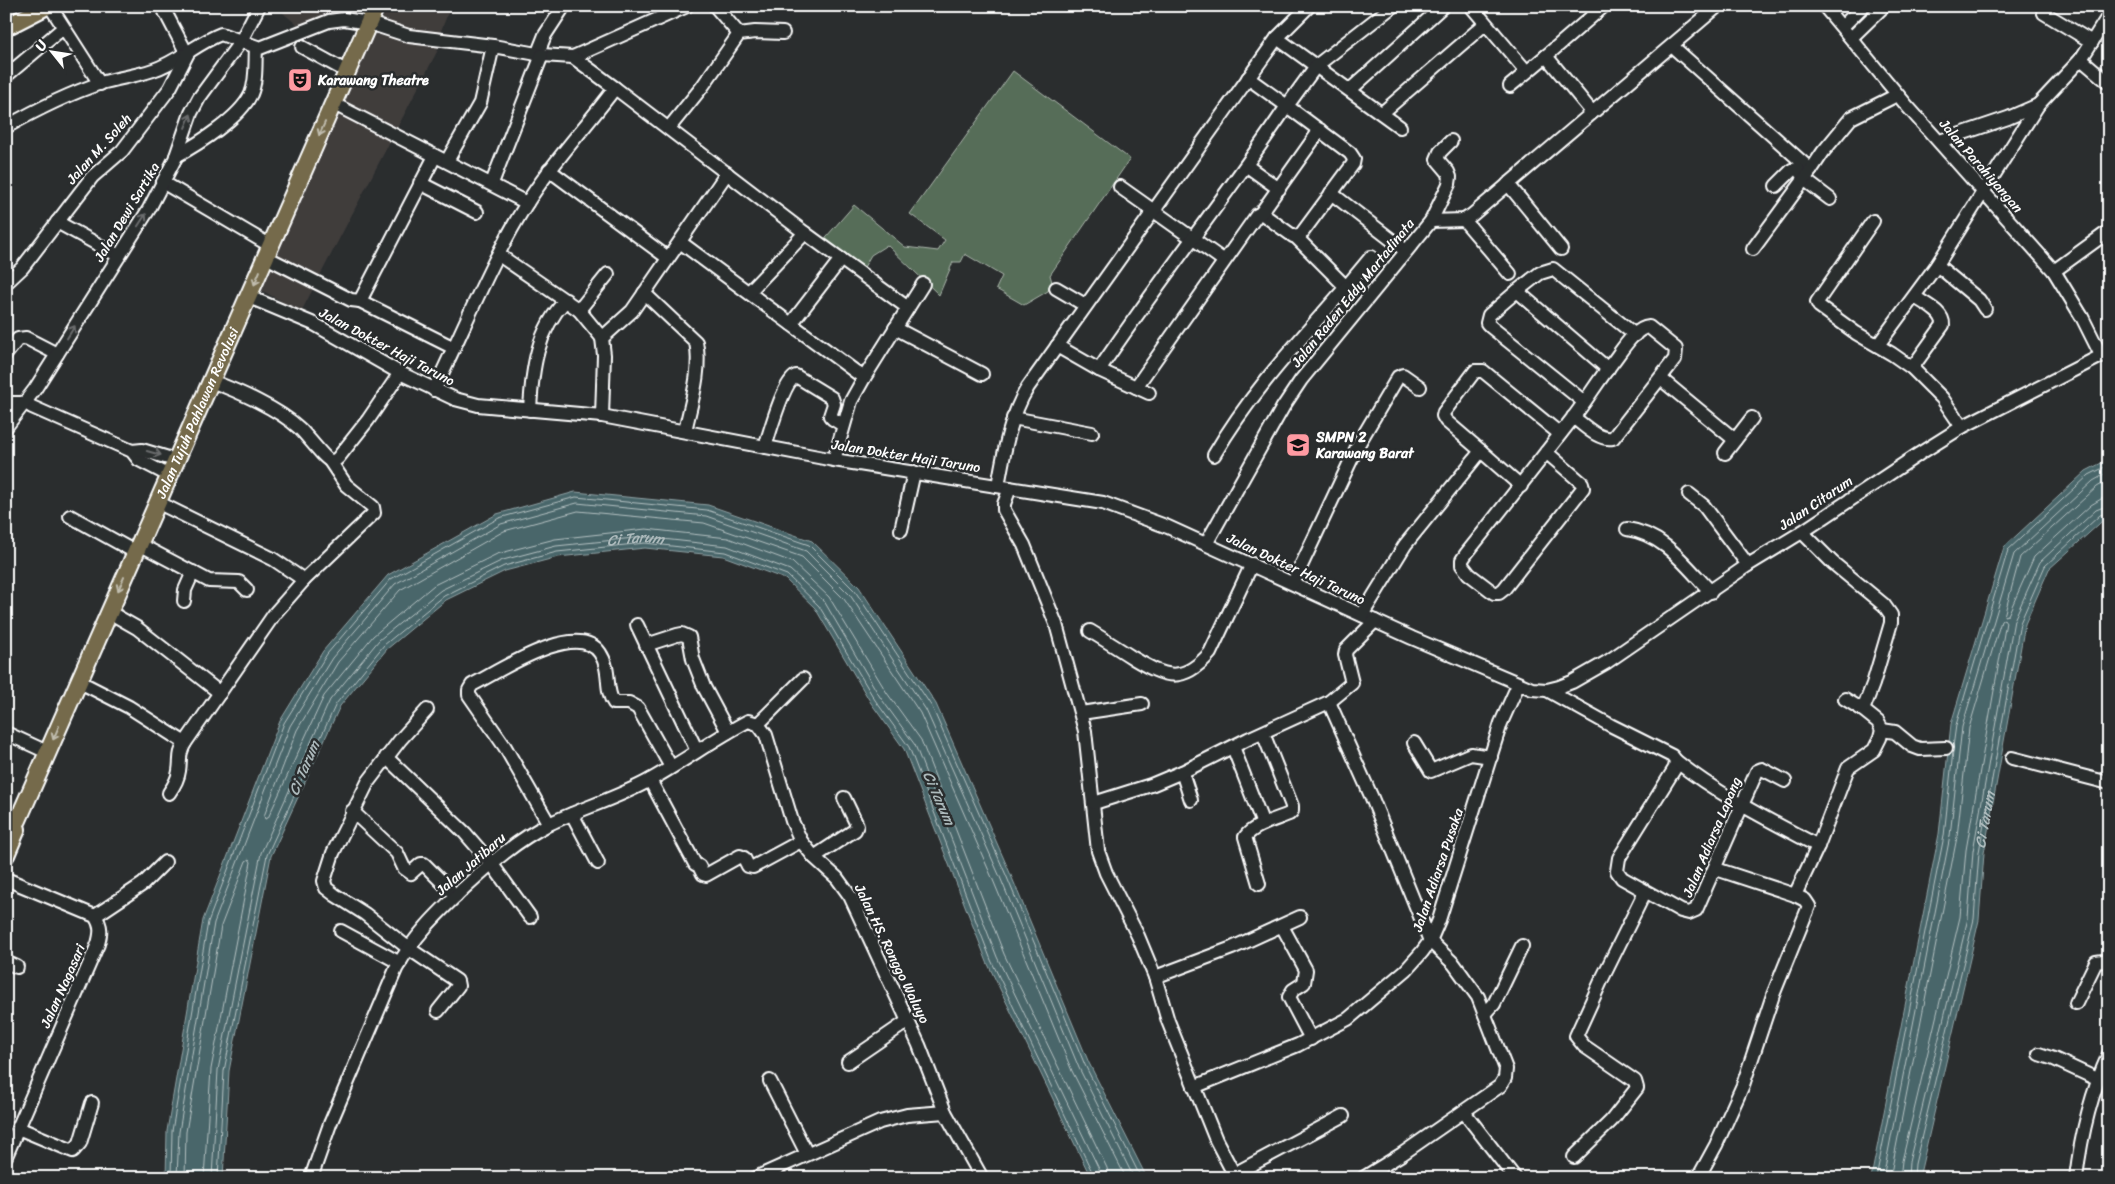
<svg xmlns="http://www.w3.org/2000/svg" width="2115" height="1184" font-family="Sriracha,sans-serif">
<style>
.built{fill:#3f3c3b}
.green{fill:#576d59;stroke:#abb6ac}
.water{fill:#48666a;stroke:#91a3a6}
.lines{fill:none;stroke-linecap:round;stroke-linejoin:round}
.shore{stroke:#b6c2c3;stroke-width:1}
.minor-casing{stroke:#fff;stroke-width:16}
.major-casing{stroke:#fff;stroke-width:20}
.minor{stroke:#2a2d2e;stroke-width:12}
.major{stroke:#746b4b;stroke-width:16}
.oneway{stroke:#6a6c6d}
.oneway2{stroke:#c0bcae}
.labels{text-anchor:middle;dominant-baseline:central;stroke-width:5;stroke-linejoin:round;paint-order:stroke}
.poi-label{font-size:14px;font-weight:bold;fill:#fff;stroke:#2a2d2e;text-anchor:start}
.street-label{font-size:14px;fill:#fff;stroke:#2a2d2e}
.water-label{font-size:15px;font-style:italic;fill:#adbabc;stroke:#2a2d2e}
</style>
<rect width="100%" height="100%" fill="#2a2d2e"/>
<filter id="ink" filterUnits="userSpaceOnUse"><feTurbulence type="fractalNoise" baseFrequency=".02" numOctaves="2"/><feDisplacementMap in="SourceGraphic" scale="10" xChannelSelector="R" yChannelSelector="G"/><feConvolveMatrix kernelMatrix="1 2 1 2 8 2 1 2 1" color-interpolation-filters="sRGB"/></filter>
<g filter="url(#ink)">
<!-- built -->
<g class="built">
<polygon points="288,6 363,6 358,18 301,28 283,13"/>
<polygon points="387,6 451,6 438,38 381,22"/>
<polygon points="370,31 409,43 440,46 301,312 259,289"/>
</g>
<!-- green -->
<polygon class="green" points="1013,71 1130,159 1050,275 1052,282 1048,291 1024,305 996,289 1002,276 965,254 961,262 953,262 939,295 887,245 871,255 863,269 820,244 854,205 905,247 938,251 945,240 910,214"/>
<!-- water -->
<g class="water">
<polygon points="2109,459 2109,515 2049,569 2025,624 1984,853 1979,920 1919,1178 1871,1178 1939,834 1951,724 2004,547 2086,471"/>
<polygon points="575,492 708,505 812,541 859,587 936,704 1010,873 1089,1063 1147,1178 1091,1178 987,962 904,749 871,703 815,608 785,579 723,556 645,548 558,557 505,571 446,600 387,649 340,706 271,856 229,1071 223,1178 166,1178 167,1131 203,920 280,721 323,651 388,575 497,514"/>
</g>
<g class="lines">
<!-- shore -->
<g class="shore">
<polyline points="2109,480 2097,487 2020,557 2004,616 2008,615 2034,557 2091,505 2101,499 2109,498"/>
<polyline points="1953,747 1956,725 2008,550 2089,475 2109,465"/>
<polyline points="171,1178 172,1131 208,922 284,723 327,654 391,579 499,518 576,497 707,510 809,545 855,591 932,707 1006,875 1085,1065 1141,1178"/>
<polyline points="177,1178 179,1132 214,923 290,726 332,658 395,584 501,524 577,503 706,516 806,551 850,595 926,710 1000,877 1079,1068 1134,1178"/>
<polyline points="185,1178 186,1132 221,926 246,861 249,859 251,862 211,1069 204,1178"/>
<path id="s1" d="M212,1178l6,-108 43,-217 69,-153 49,-60 62,-50 62,-30 53,-14 88,-9 83,9 63,24 34,31 56,96 35,48 82,212 103,214 2,7"/>
<polyline points="218,1178 224,1071 267,855 336,704 384,645 444,596 504,566 557,552 645,543 725,552 787,575 819,606 875,700 909,747 991,960 1095,1178"/>
<polyline points="1109,1178 1107,1168 1004,954 921,740 887,693 829,597 792,562 728,538 646,529 555,539 497,554 434,585 373,636 324,696 268,818 265,819 264,816 297,730 338,662 400,590 504,531 578,511 704,523 802,557 844,599 920,713 993,880 1072,1071 1126,1178"/>
<polyline points="1876,1178 1944,836 1953,751"/>
<polyline points="1883,1178 1950,836 1962,727 2014,554 2093,481 2109,472"/>
<polyline points="1890,1178 1957,837 1969,728 2001,621 2004,619 2006,622 1966,850 1960,917 1902,1161 1900,1178"/>
<polyline points="1908,1178 1909,1162 1968,918 1973,851 2014,620 2040,562 2096,510 2109,505"/>
<path id="s2" d="M1914,1178l1,-14 59,-245 5,-67 41,-229 25,-57 55,-51 9,-3"/>
</g>
<defs>
<g id="minor">
<polyline points="50,6 100,84"/>
<polyline points="162,6 186,52"/>
<polyline points="715,6 739,34"/>
<polyline points="1471,6 1526,71"/>
<polyline points="1824,6 1908,107 2054,271 2082,317 2101,355"/>
<polyline points="2042,6 2044,13 2092,42"/>
<polyline points="1842,27 1863,6"/>
<polyline points="1277,38 1400,127"/>
<polyline points="1851,38 1884,6"/>
<polyline points="1672,46 1811,170 1823,152 1851,118 1897,95"/>
<polyline points="302,47 346,71"/>
<polyline points="537,55 545,35 564,6"/>
<polyline points="1546,56 1604,6"/>
<polyline points="2081,59 2109,83"/>
<polyline points="6,76 63,28"/>
<polyline points="1510,86 1546,56 1592,112"/>
<polyline points="615,88 805,233 908,308"/>
<polyline points="1350,90 1443,6"/>
<polyline points="334,104 527,203"/>
<polyline points="1382,113 1485,24"/>
<path d="M6,127c30,-17 62,-33 95,-44 17,-5 35,-7 52,-13 25,-8 44,-27 68,-36l39,14 69,-27 15,-2 25,4 40,13 84,10 49,9 31,2 114,-51"/>
<polyline points="669,128 702,87 739,34 755,32 783,33"/>
<polyline points="1940,141 2008,118 2038,105"/>
<path d="M176,156c22,-12 64,-38 75,-62 6,-14 4,-32 5,-47"/>
<polyline points="435,156 360,301 454,348"/>
<polyline points="447,161 480,103 493,46"/>
<polyline points="1247,166 1279,189"/>
<polyline points="549,170 668,258"/>
<polyline points="164,183 271,246"/>
<polyline points="420,183 477,212"/>
<polyline points="492,183 542,55"/>
<polyline points="1508,184 1561,249"/>
<polyline points="1776,186 1792,170 1798,169 1805,180 1830,199"/>
<polyline points="1120,187 1223,260"/>
<polyline points="1331,193 1406,251"/>
<polyline points="1261,213 1293,236 1299,237 1353,164 1354,159 1350,153 1287,106 1316,66 1393,6"/>
<polyline points="1464,220 1510,274"/>
<polyline points="1431,221 1464,220 1472,215 1718,6"/>
<polyline points="1873,221 1817,302 1819,306 1856,333 1892,354 1912,368 1942,398 1962,427"/>
<polyline points="57,222 119,256"/>
<polyline points="1296,237 1346,287 1371,257"/>
<polyline points="680,242 864,378"/>
<polyline points="1753,249 1811,170"/>
<polyline points="499,255 579,310 602,338"/>
<polyline points="266,257 351,300 360,301"/>
<polyline points="1937,265 1979,300 1985,309"/>
<polyline points="2054,271 2109,231"/>
<polyline points="6,283 22,268 92,177 122,151 170,88 189,51"/>
<polyline points="1056,288 1085,305"/>
<polyline points="1517,291 1540,273 1553,269 1635,335"/>
<polyline points="749,292 805,233"/>
<path d="M644,293l52,49c6,28 -5,61 -11,89"/>
<polyline points="249,297 314,324 400,373 455,399 478,405 602,416 834,460 1103,503 1168,527 1412,638 1532,689 1547,690 1559,687 1572,682 1607,662 1748,565 1802,532 1919,454 1962,427 2109,352"/>
<polyline points="579,310 608,274"/>
<polyline points="791,324 841,259"/>
<polyline points="895,328 982,374"/>
<polyline points="1878,345 1937,265 2038,105 2081,59 2109,15"/>
<polyline points="1057,346 1099,370 1136,387 1257,215 1261,213 1320,130"/>
<polyline points="6,354 18,339 26,338 57,354"/>
<path d="M1912,368l31,-43c1,-13 -18,-21 -28,-28"/>
<path d="M1099,370c60,-90 128,-174 188,-264l-39,-28"/>
<polyline points="1661,379 1735,440"/>
<path d="M211,381c27,10 68,28 88,47 7,6 26,32 32,33 4,0 5,-1 7,-3l30,-38 32,-47"/>
<polyline points="1136,387 1149,393"/>
<path d="M434,390c30,-61 57,-130 93,-187 26,-42 59,-76 88,-115l-42,-31"/>
<polyline points="1584,402 1491,327 1487,323 1489,315 1517,291 1608,369"/>
<polyline points="6,403 26,403 32,407 132,451 139,460 168,475"/>
<path d="M530,410c2,-41 7,-80 36,-110"/>
<polyline points="602,416 604,355 602,338 632,311 727,173"/>
<polyline points="1013,418 1092,433"/>
<polyline points="6,427 35,389 149,209 175,159 191,113 199,98 241,41 259,6"/>
<path d="M765,447c5,-15 18,-65 31,-71l36,22 2,6 -4,12 3,3 10,6"/>
<polyline points="132,451 142,450 175,460"/>
<polyline points="1481,451 1446,421 1443,416 1444,412 1475,371 1483,371 1560,434"/>
<path d="M1546,452l36,31 1,5 -79,101 -5,4h-5l-25,-19 -7,-9v-5l4,-6c36,-45 71,-90 106,-135 14,-18 26,-38 40,-56 9,-11 22,-35 37,-36l27,22 -1,10 -62,79c-14,3 -29,-13 -40,-21"/>
<polyline points="1725,453 1752,418"/>
<path d="M1214,455c36,-62 85,-114 132,-168"/>
<polyline points="834,460 851,401 864,378 923,284"/>
<path d="M998,486c6,-34 12,-70 30,-99l249,-349 32,-32"/>
<polyline points="1010,488 1004,504 1004,510 1024,545 1056,624 1085,731 1098,851 1106,873 1138,936 1155,977 1168,1021 1216,1140 1236,1178"/>
<polyline points="1689,494 1704,506 1748,565"/>
<polyline points="157,502 273,559 304,580"/>
<polyline points="70,516 135,552"/>
<path d="M1627,529c37,5 59,37 84,63"/>
<polyline points="901,530 914,472"/>
<polyline points="139,544 209,581 239,582 247,590"/>
<polyline points="1206,544 1283,407 1301,380 1431,221 1449,184 1450,177 1448,172 1437,159 1440,152 1451,141"/>
<polyline points="1293,583 1359,443 1398,377 1403,375 1420,387"/>
<polyline points="184,601 185,590 193,572"/>
<polyline points="109,612 137,628 220,693"/>
<polyline points="1362,615 1405,545 1481,451 1521,486"/>
<polyline points="637,625 697,751"/>
<path d="M1090,631c15,9 29,18 43,27 32,19 49,27 77,-5l42,-89"/>
<polyline points="646,645 677,635 682,634 689,637 693,659 704,687 728,732"/>
<polyline points="78,681 129,707 185,743"/>
<polyline points="1547,690 1610,725 1672,756 1676,761 1675,768 1619,858 1617,871 1622,878 1681,911 1689,913 1696,910 1757,771 1762,769 1785,781"/>
<polyline points="1845,699 1863,710"/>
<polyline points="1329,702 1372,798 1430,941 1454,964 1478,997 1506,1069 1505,1078 1500,1086 1402,1154 1363,1178"/>
<polyline points="427,710 400,740 368,782 333,853 324,881 326,888 335,895 365,914 408,948 457,981 458,986 438,1011"/>
<polyline points="1081,713 1142,704"/>
<polyline points="758,724 803,679"/>
<polyline points="1882,730 1895,732 1912,746 1920,749 1946,748"/>
<polyline points="6,733 47,752"/>
<polyline points="1414,743 1431,771 1471,754 1491,757"/>
<polyline points="1233,747 1263,824"/>
<polyline points="386,757 465,833 491,863 530,917"/>
<polyline points="2012,758 2109,783"/>
<path d="M1676,761c44,35 93,59 142,85"/>
<polyline points="1182,772 1191,800"/>
<polyline points="650,780 695,864 699,866 703,874 706,875 740,856 744,858 748,866 753,867 801,841"/>
<path d="M169,793c5,-7 9,-14 10,-22 2,-13 -1,-16 6,-28l90,-130 29,-33 70,-67 -1,-6 -27,-22 -16,-24"/>
<polyline points="1094,803 1151,785 1182,772 1248,739 1329,702 1352,683 1345,655 1346,650 1375,621"/>
<polyline points="352,811 397,853 404,868 411,873 421,864 424,864 456,896"/>
<polyline points="572,814 598,863"/>
<path d="M549,824l-44,-77 -36,-52v-5l3,-5c26,-13 105,-66 128,-32 12,18 4,37 14,50h15l9,5 33,59"/>
<polyline points="814,857 855,830 857,825 844,798"/>
<path d="M6,879l89,37c7,10 6,17 3,28l-92,212"/>
<path d="M1259,884l-14,-47c9,-12 30,-17 44,-23l3,-3v-5l-29,-73"/>
<polyline points="1795,895 1818,846 1848,768 1874,750 1880,738 1882,730 1878,722 1863,710 1873,684 1891,623 1891,615 1884,605 1833,563 1802,532"/>
<polyline points="95,916 143,884 165,862"/>
<polyline points="1282,926 1306,970 1304,983 1293,990 1289,997 1311,1039"/>
<polyline points="341,931 400,963"/>
<polyline points="6,962 17,967"/>
<polyline points="1155,977 1232,948 1300,917"/>
<polyline points="2076,1003 2096,962 2103,961 2109,963"/>
<polyline points="1485,1014 1494,1004 1522,946"/>
<polyline points="2039,1054 2054,1059 2097,1079"/>
<polyline points="848,1062 908,1021"/>
<polyline points="770,1081 807,1154"/>
<polyline points="1194,1087 1298,1045 1348,1019 1406,970 1422,952 1430,941 1439,920 1501,723 1518,685"/>
<polyline points="1464,1112 1515,1178"/>
<polyline points="18,1128 73,1151 80,1143 92,1103"/>
<polyline points="1574,1157 1611,1121 1637,1088 1635,1081 1584,1046 1576,1036 1602,979 1645,892"/>
<polyline points="1234,1174 1343,1116"/>
<path d="M311,1178l19,-54 66,-155c17,-32 42,-56 68,-81 26,-24 53,-48 85,-64 33,-16 69,-26 101,-44 34,-19 64,-41 98,-59l10,3 8,11 26,86 9,20 13,16 23,21 13,18 69,149 26,67 37,66"/>
<polyline points="755,1178 880,1122 907,1115 945,1112"/>
<polyline points="1698,1178 1716,1145 1743,1085 1773,995 1809,906 1805,900 1795,895 1716,869"/>
<path d="M2076,1178c5,-43 15,-85 33,-124"/>
</g>
<g id="major">
<polyline points="6,27 47,6"/>
<path id="s3" d="M6,839l6,-14 6,-5 358,-814"/>
<polyline points="6,855 17,829"/>
</g>
</defs>
<!-- minor casing -->
<use href="#minor" class="minor-casing"/>
<!-- major casing -->
<use href="#major" class="major-casing"/>
<!-- minor -->
<use href="#minor" class="minor"/>
<!-- major -->
<use href="#major" class="major"/>
</g>
<!-- one-way arrows -->
<defs><path id="oneway-shaft" d="M-6 0H5M1.5-3L5.5 0L1.5 3" fill="none" stroke-width="1.6" stroke-linecap="round" stroke-linejoin="round" transform="scale(1.25)"/></defs>
<g class="oneway">
<use href="#oneway-shaft" transform="translate(188 121) rotate(-67)"/>
<use href="#oneway-shaft" transform="translate(142 220) rotate(-57)"/>
<use href="#oneway-shaft" transform="translate(71 332) rotate(-58)"/>
<use href="#oneway-shaft" transform="translate(154 453) rotate(16)"/>
</g>
<g class="oneway2">
<use href="#oneway-shaft" transform="translate(322 129) rotate(114)"/>
<use href="#oneway-shaft" transform="translate(257 278) rotate(113)"/>
<use href="#oneway-shaft" transform="translate(121 584) rotate(114)"/>
<use href="#oneway-shaft" transform="translate(56 733) rotate(114)"/>
</g>
</g>
<!-- icons -->
<defs>
<symbol id="theatre-square" viewBox="-11 -11 22 22"><rect x="-9" y="-9" width="18" height="18" rx="4" fill="#ff9aa2" stroke="#2a2d2e"/><path d="M-5-5.5Q0-4 5-5.5V0Q5 5 0 6Q-5 5-5 0ZM-3.3-2.5H-1v1.5H-3.3ZM1-2.5H3.3v1.5H1ZM-2.8 1Q0 5.5 2.8 1Z" fill="#111"/></symbol>
<symbol id="school-square" viewBox="-11 -11 22 22"><rect x="-9" y="-9" width="18" height="18" rx="4" fill="#ff9aa2" stroke="#2a2d2e"/><path d="M0-5L7-2L0 1L-7-2ZM-4 1L0 2.5L4 1V4Q0 6-4 4Z" fill="#111"/></symbol>
</defs>
<g fill-rule="evenodd">
<use href="#theatre-square" x="286" y="66" width="28" height="28"/>
<use href="#school-square" x="1284" y="431" width="28" height="28"/>
</g>
<g class="labels">
<!-- poi labels -->
<g class="poi-label">
<text x="318" y="80">Karawang Theatre</text>
<text x="1316" y="437">SMPN 2<tspan x="1316" dy="16">Karawang Barat</tspan></text>
</g>
<!-- street labels -->
<g class="street-label">
<text transform="translate(99 149) rotate(-48)">Jalan M. Soleh</text>
<text transform="translate(1981 166) rotate(49)">Jalan Parahiyangan</text>
<text transform="translate(127 212) rotate(-59)">Jalan Dewi Sartika</text>
<text transform="translate(1353 293) rotate(-51)">Jalan Raden Eddy Martadinata</text>
<text transform="translate(387 347) rotate(28)">Jalan Dokter Haji Taruno</text>
<text stroke="none"><textPath href="#s3" startOffset="468">Jalan Tujuh Pahlawan Revolusi</textPath></text>
<text transform="translate(906 456) rotate(9)">Jalan Dokter Haji Taruno</text>
<text transform="translate(1816 503) rotate(-34)">Jalan Citarum</text>
<text transform="translate(1296 569) rotate(25)">Jalan Dokter Haji Taruno</text>
<text transform="translate(1712 837) rotate(-67)">Jalan Adiarsa Lapang</text>
<text transform="translate(471 864) rotate(-41)">Jalan Jatibaru</text>
<text transform="translate(1438 870) rotate(-71)">Jalan Adiarsa Pusaka</text>
<text transform="translate(892 954) rotate(64)">Jalan HS. Ronggo Waluyo</text>
<text transform="translate(63 986) rotate(-66)">Jalan Nagasari</text>
</g>
<!-- water labels -->
<g class="water-label">
<text stroke="none"><textPath href="#s1" startOffset="858">Ci Tarum</textPath></text>
<text transform="translate(304 768) rotate(-67)">Ci Tarum</text>
<text transform="translate(939 798) rotate(66)">Ci Tarum</text>
<text stroke="none"><textPath href="#s2" startOffset="366">Ci Tarum</textPath></text>
</g>
</g>
<!-- margin -->
<rect width="2115" height="1184" fill="none" stroke="#2a2d2e" stroke-width="25"/>
<rect x="12" y="12" width="2090" height="1159" fill="none" stroke="#fff" stroke-width="2" filter="url(#ink)"/>
<!-- north arrow -->
<g transform="translate(52 52) rotate(300)" stroke="#2a2d2e" stroke-width="4" paint-order="stroke">
<path d="M0-4L9 19L0 12L-9 19Z" fill="#ffffff"/>
<text y="-8" font-size="14" font-weight="bold" text-anchor="middle" fill="#ffffff">U</text>
</g>
</svg>
